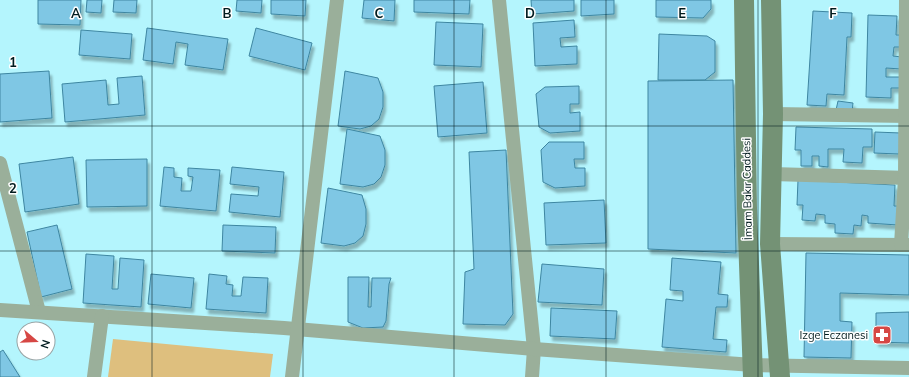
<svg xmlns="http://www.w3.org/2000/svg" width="909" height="377" font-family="Mulish,sans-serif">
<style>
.green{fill:#debf7e}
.building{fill:#7fc7e4;stroke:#3e86a1;filter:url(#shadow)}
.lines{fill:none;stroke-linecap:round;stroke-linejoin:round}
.street{stroke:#9aaf9a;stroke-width:14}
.secondary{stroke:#749275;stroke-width:20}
.grid{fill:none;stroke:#011b1e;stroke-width:1;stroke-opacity:0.55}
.labels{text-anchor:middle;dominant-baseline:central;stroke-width:3;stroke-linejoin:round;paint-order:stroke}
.street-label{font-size:11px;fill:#011b1e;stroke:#fff}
.poi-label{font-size:11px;fill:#011b1e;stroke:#fff;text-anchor:end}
.grid-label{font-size:13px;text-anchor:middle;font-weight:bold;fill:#011b1e;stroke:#fff;stroke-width:3;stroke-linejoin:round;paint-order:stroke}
</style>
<defs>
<filter id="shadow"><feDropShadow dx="2.5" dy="4.5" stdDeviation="1" flood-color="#0004"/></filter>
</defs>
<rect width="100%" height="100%" fill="#b4f5fd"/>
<!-- green -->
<polygon class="green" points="113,339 273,354 270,377 108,377"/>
<!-- building -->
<g class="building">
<polygon points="38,0 81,0 80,25 38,24"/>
<polygon points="87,0 102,0 101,13 86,12"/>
<polygon points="114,0 137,0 136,13 113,12"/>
<polygon points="237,0 262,0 261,13 236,11"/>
<polygon points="271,0 306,0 305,16 271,14"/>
<polygon points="364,0 395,0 394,21 362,18"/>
<polygon points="414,0 470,0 469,14 414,12"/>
<polygon points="531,0 574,0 574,11 532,14"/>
<polygon points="581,0 614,0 614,14 581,16"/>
<polygon points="656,0 711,0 711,9 703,18 656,17"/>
<polygon points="813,11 852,13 851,37 847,37 844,95 827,94 826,106 807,105"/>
<polygon points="868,15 897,16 896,35 903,35 903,47 894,47 893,56 902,57 901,69 886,68 886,77 901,77 901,88 891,88 891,98 866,97"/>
<polygon points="574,20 575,37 560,38 561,47 577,46 577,64 535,66 533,23"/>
<polygon points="436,22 483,24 481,67 434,65"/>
<polygon points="147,28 228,39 223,70 185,65 188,44 176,42 173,64 143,60"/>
<polygon points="256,28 312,43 305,70 249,56"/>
<polygon points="81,30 132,34 130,59 79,55"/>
<polygon points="659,34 707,36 715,41 715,72 705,80 658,80"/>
<polygon points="49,71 52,118 0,122 0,74"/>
<polygon points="345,71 378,78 383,92 383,107 379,119 371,126 360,129 338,126"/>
<polygon points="142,76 145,115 65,122 62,84 106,80 108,105 119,104 117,78"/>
<polygon points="733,80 736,253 648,249 648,81"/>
<polygon points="483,82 487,133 438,137 434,86"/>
<polygon points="579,86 579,104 570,104 570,113 580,112 580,131 550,133 539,127 536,94 545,87"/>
<polygon points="838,101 853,103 852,112 836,110"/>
<polygon points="796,127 872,129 872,147 863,147 862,163 843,162 844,149 828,149 828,167 819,166 819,156 812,156 812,166 801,166 801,150 795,150"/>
<polygon points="347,129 380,136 385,150 385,165 381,177 374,184 363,187 340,184"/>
<polygon points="875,132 901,133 899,154 874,153"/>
<polygon points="549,142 584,142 584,159 574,159 575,168 585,168 585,186 555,188 543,182 541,150"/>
<polygon points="506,150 513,314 505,325 463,324 465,272 474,269 469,152"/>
<polygon points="73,157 79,204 25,212 19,164"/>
<polygon points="147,159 147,206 87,207 86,160"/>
<polygon points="164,167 174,168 174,177 182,178 181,191 191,191 193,177 188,176 188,168 220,170 216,211 160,206"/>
<polygon points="232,167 284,172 280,217 229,212 231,194 258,196 259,187 230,184"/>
<polygon points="798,180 895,185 894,206 899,206 898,225 868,223 868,216 862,215 861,226 854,225 853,234 835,233 835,224 825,223 825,215 816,214 815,221 802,220 803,205 797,205"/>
<polygon points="328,188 362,195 366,209 366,224 363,236 355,243 344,246 321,243"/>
<polygon points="604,200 606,243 546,245 544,203"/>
<polygon points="57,225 72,289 41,297 27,232"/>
<polygon points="223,225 276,227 275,253 222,251"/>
<polygon points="806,253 909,255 909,295 840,293 840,321 852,322 851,358 804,357"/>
<polygon points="86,254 114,256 112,289 118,289 120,258 144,260 141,307 83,303"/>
<polygon points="672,258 721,262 718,294 728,295 727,307 716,307 713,339 727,340 726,352 662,347 666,299 683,301 683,291 670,290"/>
<polygon points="542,264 604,269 602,305 538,302"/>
<polygon points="151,274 194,278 191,308 148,304"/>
<polygon points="209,274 227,276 226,284 233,285 232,296 241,296 243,277 268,278 266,313 206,309"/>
<polygon points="348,277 369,277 368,307 371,307 372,278 391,278 389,284 386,321 383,327 363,328 348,322"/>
<polygon points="551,308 617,311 615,339 550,336"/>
<polygon points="909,312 909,343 876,342 876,313"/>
<polygon points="3,350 20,377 0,377 0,352"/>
</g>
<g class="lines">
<!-- street -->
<g class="street">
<polyline points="499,0 534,349 532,377"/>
<polyline points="773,114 909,116"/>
<polyline points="0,163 39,312"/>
<polyline points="772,174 909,178"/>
<polyline points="770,244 909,245"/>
<polyline points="901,245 905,178 906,0"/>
<polyline points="0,310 284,328 534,349 753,365 909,368"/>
<polyline points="94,377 102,316"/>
<polyline points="292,377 337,0"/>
</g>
<!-- secondary -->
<g class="secondary">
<polyline points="744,0 747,208 753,377"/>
<polyline points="771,0 773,114 770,244 780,377"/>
</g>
</g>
<!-- grid -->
<path class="grid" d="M152,0v377M303,0v377M454,0v377M606,0v377M758,0v377M0,126h909M0,251h909"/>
<!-- icons -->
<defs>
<symbol id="pharmacy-square" viewBox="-11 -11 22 22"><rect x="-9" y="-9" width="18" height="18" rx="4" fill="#d64744" stroke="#fff"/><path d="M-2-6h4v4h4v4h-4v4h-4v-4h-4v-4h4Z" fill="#fff"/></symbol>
</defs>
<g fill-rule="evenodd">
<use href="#pharmacy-square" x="871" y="324" width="22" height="22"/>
</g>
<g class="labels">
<!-- street labels -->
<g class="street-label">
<text transform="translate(747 189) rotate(-91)">İmam Bakır Caddesi</text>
</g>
<!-- poi labels -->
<g class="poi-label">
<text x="868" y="335">Izge Eczanesi</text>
</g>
</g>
<g class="grid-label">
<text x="76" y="18">A</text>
<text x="227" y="18">B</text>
<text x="379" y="18">C</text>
<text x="530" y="18">D</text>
<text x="682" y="18">E</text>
<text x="833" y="18">F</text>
<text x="13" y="67">1</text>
<text x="13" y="193">2</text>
</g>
<!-- north arrow -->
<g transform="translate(36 341) rotate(109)"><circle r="19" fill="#ffffff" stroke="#99a4a5"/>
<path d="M0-3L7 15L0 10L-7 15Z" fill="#d64744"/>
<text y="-6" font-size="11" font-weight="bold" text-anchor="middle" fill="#011b1e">N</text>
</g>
</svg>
